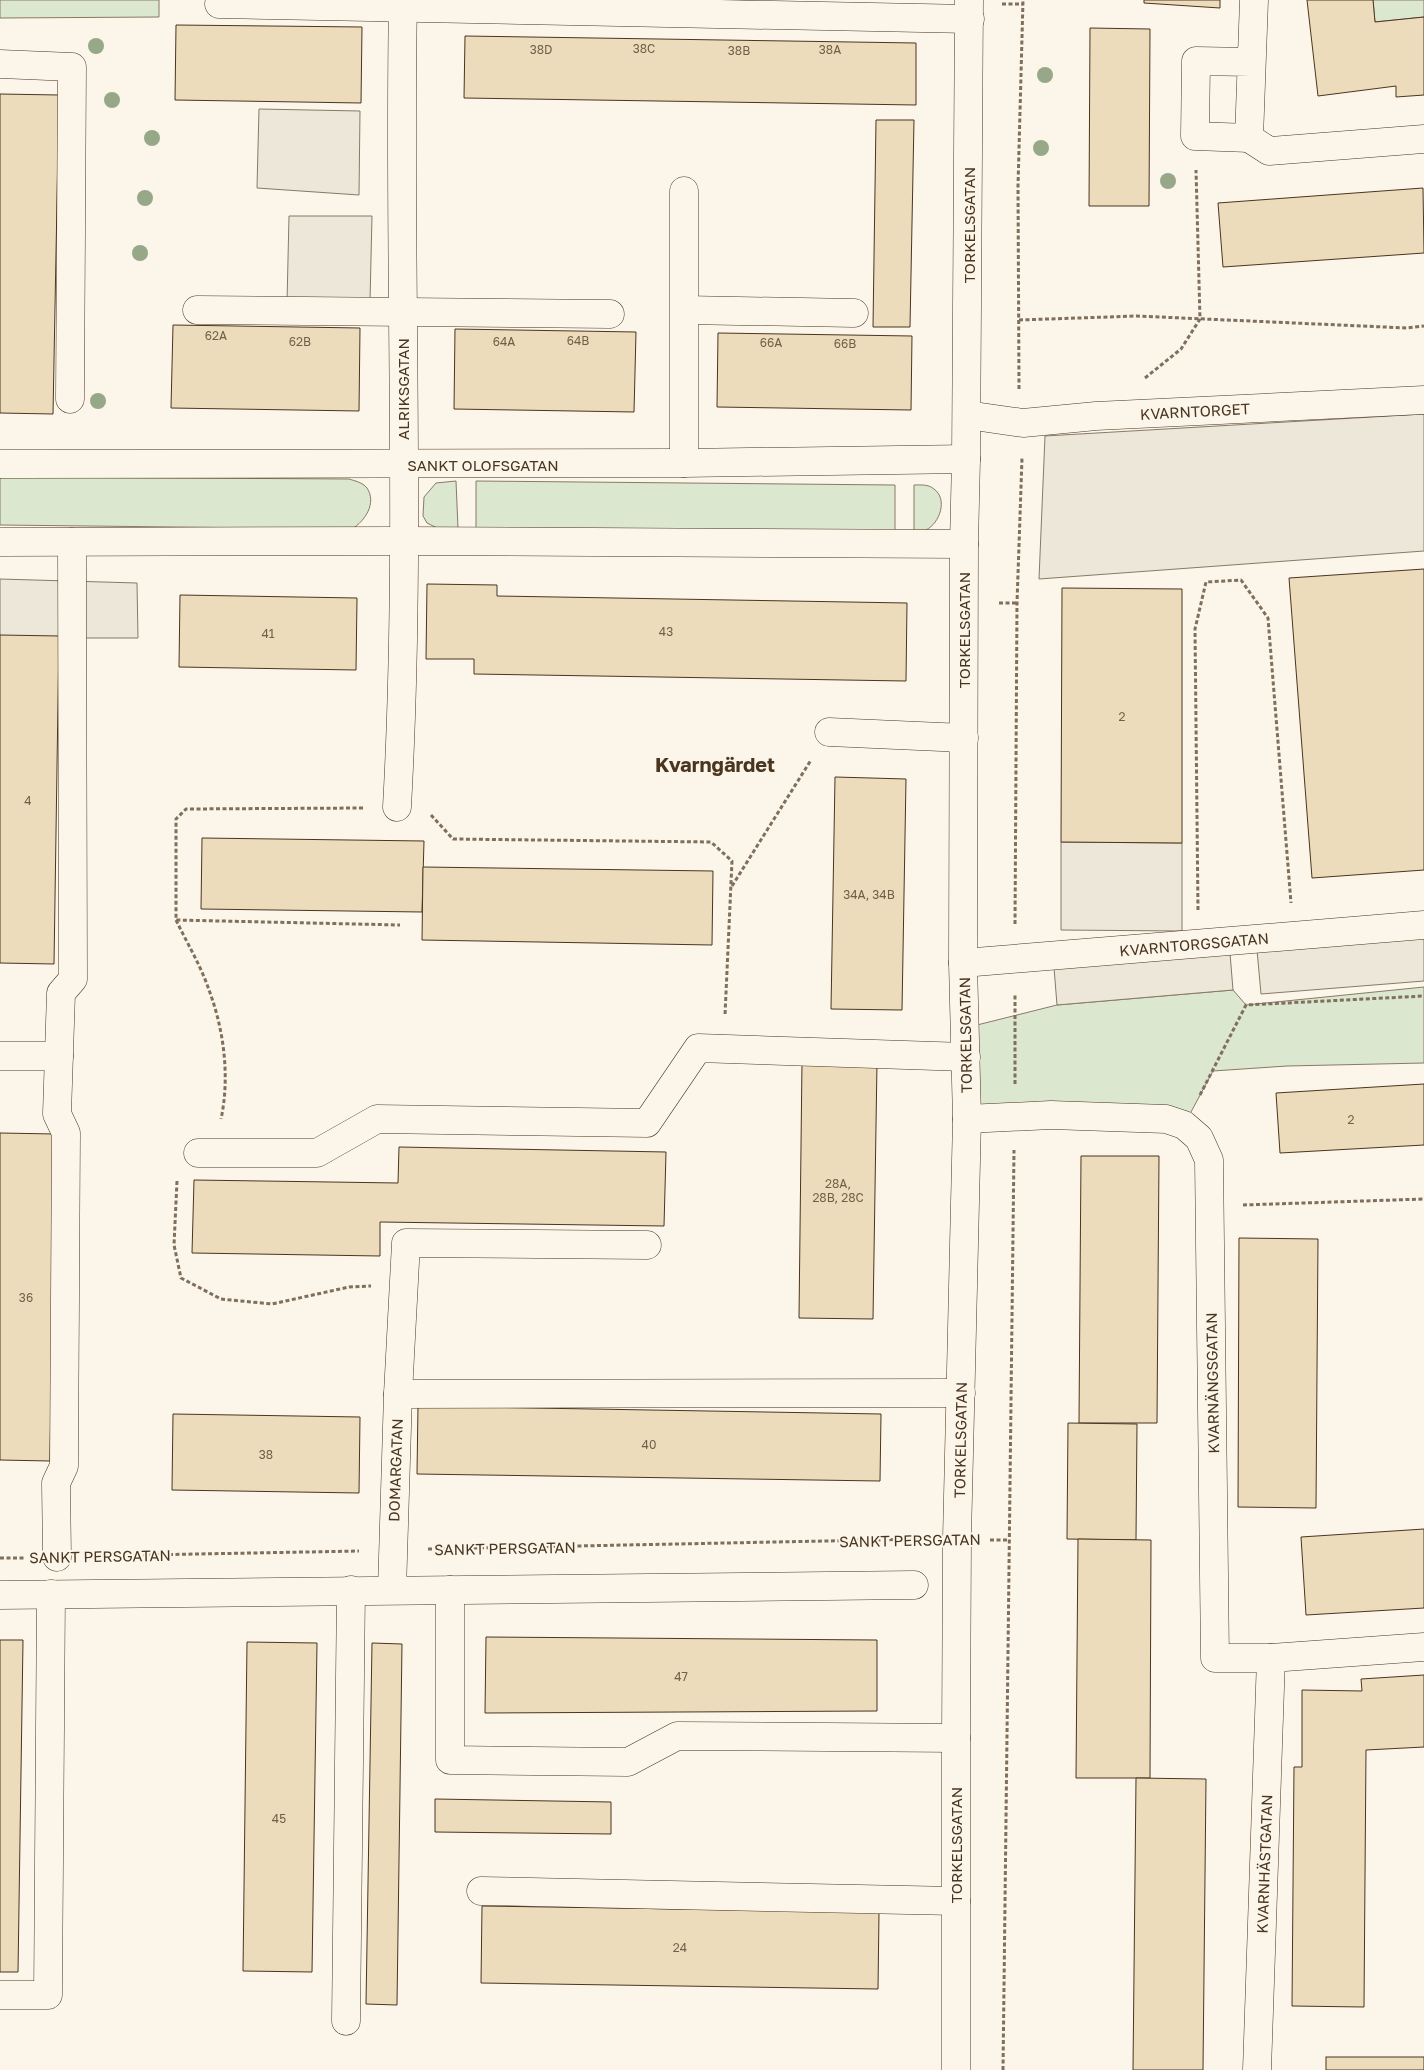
<svg xmlns="http://www.w3.org/2000/svg" width="1424" height="2070" font-family="'Golos Text',sans-serif">
<style>
.green{fill:#dce7d0;stroke:#887966}
.parking{fill:#ede7d9;stroke:#887966}
.building{fill:#ecdcbc;stroke:#4a3520}
.lines{fill:none;stroke-linecap:round;stroke-linejoin:round}
.minor-casing{stroke:#4a3520;stroke-width:29}
.path{stroke:#7f6f5c;stroke-width:3;stroke-dasharray:4 2.5;stroke-linecap:butt}
.minor{stroke:#fbf6e9;stroke-width:28}
.tree{fill:#96a887}
.labels{text-anchor:middle;dominant-baseline:central;stroke-width:4;stroke-linejoin:round;paint-order:stroke}
.number-label{font-size:12px;fill:#725f47}
.street-label{font-size:15px;fill:#4a3520;stroke:#fbf6e9}
.district-label{font-size:20px;font-weight:bold;fill:#4a3520;stroke:#fbf6e9}
</style>
<rect width="100%" height="100%" fill="#fbf6e9"/>
<!-- green -->
<g class="green">
<polygon points="0,0 159,0 159,17 0,18"/>
<polygon points="1373,0 1424,0 1424,17 1375,22"/>
<path d="M0,477l349,2c6,2 13,3 18,9 10,15 -2,33 -15,41l-352,-4z"/>
<polygon points="456,481 458,528 437,528 427,523 423,516 424,497 436,483"/>
<polygon points="476,481 895,485 895,535 476,529"/>
<path d="M914,485c7,0 14,-1 20,4 14,10 6,34 -8,41 -3,1 -8,2 -12,2z"/>
<polygon points="1424,987 1424,1063 1287,1066 1213,1071 1184,1125 967,1119 965,1028 1057,1005 1233,990 1246,1005"/>
</g>
<!-- parking -->
<g class="parking">
<polygon points="259,109 360,111 359,195 257,188"/>
<polygon points="289,216 372,216 370,302 287,303"/>
<polygon points="1424,414 1424,551 1039,579 1045,436"/>
<polygon points="0,579 137,583 138,638 0,638"/>
<polygon points="1061,842 1182,843 1182,931 1061,930"/>
<polygon points="1424,925 1424,981 1261,994 1256,939"/>
<polygon points="1229,941 1233,990 1057,1005 1053,955"/>
</g>
<!-- building -->
<g class="building">
<polygon points="1144,0 1220,0 1220,8 1144,3"/>
<polygon points="1307,0 1373,0 1375,22 1424,17 1424,95 1396,97 1396,86 1318,96"/>
<polygon points="176,25 362,27 361,103 175,100"/>
<polygon points="1090,28 1150,29 1149,206 1089,206"/>
<polygon points="465,36 916,43 916,105 464,98"/>
<polygon points="0,94 59,95 53,414 0,413"/>
<polygon points="876,120 914,120 910,327 873,327"/>
<polygon points="1423,188 1424,253 1223,267 1218,203"/>
<polygon points="173,325 360,328 359,411 171,408"/>
<polygon points="455,329 636,332 634,412 454,409"/>
<polygon points="718,333 912,336 911,410 717,407"/>
<polygon points="1424,569 1424,870 1312,878 1289,578"/>
<polygon points="427,584 497,585 497,596 907,603 906,681 474,674 474,659 426,659"/>
<polygon points="1062,588 1182,589 1182,843 1061,842"/>
<polygon points="180,595 357,598 356,670 179,667"/>
<polygon points="0,635 59,636 54,964 0,963"/>
<polygon points="835,777 906,779 902,1010 831,1009"/>
<polygon points="202,838 424,841 422,912 201,909"/>
<polygon points="423,867 713,871 712,945 422,940"/>
<polygon points="802,1061 877,1062 873,1319 799,1318"/>
<polygon points="1424,1084 1424,1145 1280,1153 1276,1093"/>
<polygon points="0,1133 55,1134 50,1461 0,1460"/>
<polygon points="399,1147 666,1152 664,1226 380,1222 380,1256 192,1253 194,1180 398,1183"/>
<polygon points="1081,1156 1159,1156 1157,1423 1079,1423"/>
<polygon points="1239,1238 1318,1239 1316,1508 1238,1507"/>
<polygon points="418,1406 881,1414 880,1481 417,1474"/>
<polygon points="173,1414 360,1417 359,1493 172,1490"/>
<polygon points="1068,1423 1137,1424 1136,1540 1067,1539"/>
<polygon points="1424,1529 1424,1608 1306,1615 1301,1537"/>
<polygon points="1078,1539 1151,1540 1150,1778 1076,1778"/>
<polygon points="486,1637 877,1640 877,1711 485,1713"/>
<polygon points="0,1640 23,1640 18,1972 0,1972"/>
<polygon points="247,1642 317,1643 312,1972 243,1971"/>
<polygon points="372,1643 402,1644 397,2005 366,2004"/>
<polygon points="1424,1675 1424,1747 1366,1750 1364,2007 1292,2006 1294,1767 1302,1767 1302,1690 1362,1691 1361,1679"/>
<polygon points="1136,1778 1206,1779 1203,2070 1133,2070"/>
<polygon points="435,1799 611,1802 611,1834 435,1832"/>
<polygon points="482,1906 879,1912 878,1989 481,1983"/>
<rect x="1326" y="2057" width="98" height="13"/>
</g>
<g class="lines">
<defs>
<g id="minor">
<polyline points="219,4 970,19"/>
<polyline points="1251,62 1196,61 1195,136 1249,138 1254,0"/>
<polyline points="0,64 72,67 70,399"/>
<polyline points="1249,138 1269,151 1424,139"/>
<polyline points="684,191 684,463"/>
<polyline points="197,310 610,314"/>
<polyline points="685,310 854,313"/>
<polyline points="967,415 1023,423 1096,416 1424,400"/>
<polyline points="0,464 684,463 966,459"/>
<polyline points="0,542 403,541 964,544"/>
<polyline points="829,732 964,738"/>
<path d="M397,807c15,-268 1,-538 6,-807"/>
<polyline points="963,963 1424,925"/>
<polyline points="0,1056 59,1056"/>
<polyline points="967,1119 1051,1115 1166,1119 1184,1125 1199,1138 1209,1160 1215,1658 1271,1658 1424,1647"/>
<polyline points="198,1153 317,1153 377,1119 647,1123 698,1048 966,1057"/>
<polyline points="398,1394 961,1393"/>
<polyline points="57,1557 56,1483 64,1466 66,1133 57,1114 61,993 73,979 72,542"/>
<polyline points="392,1590 398,1394 406,1243 647,1245"/>
<polyline points="450,1590 450,1760 628,1762 677,1736 956,1738"/>
<polyline points="0,1595 914,1585"/>
<polyline points="481,1891 956,1901"/>
<polyline points="0,1995 48,1995 51,1594"/>
<polyline points="346,2021 351,1590"/>
<polyline points="956,2070 956,1738 957,1538 967,1119 963,963 964,544 966,459 969,0"/>
<polyline points="1257,2070 1271,1658"/>
</g>
</defs>
<!-- minor casing -->
<use href="#minor" class="minor-casing"/>
<!-- path -->
<g class="path">
<polyline points="1002,4 1023,4"/>
<polyline points="1019,320 1137,316 1407,328 1424,326"/>
<polyline points="1145,378 1181,349 1200,319 1196,170"/>
<polyline points="1019,389 1018,186 1023,0"/>
<polyline points="999,603 1017,603"/>
<polyline points="363,808 186,809 176,819 176,920 400,925"/>
<polyline points="431,815 453,839 711,842 732,861 725,1015"/>
<polyline points="732,886 811,760"/>
<polyline points="1198,910 1195,629 1206,582 1241,580 1268,618 1291,903"/>
<path d="M176,920c11,23 25,46 33,70 15,40 21,87 12,129"/>
<polyline points="1015,924 1017,603 1022,458"/>
<polyline points="1015,1084 1015,993"/>
<polyline points="1200,1095 1246,1005 1424,996"/>
<polyline points="177,1181 174,1245 181,1278 221,1299 272,1304 349,1287 371,1286"/>
<polyline points="1243,1205 1424,1199"/>
<polyline points="990,1540 1009,1540"/>
<polyline points="428,1549 924,1539"/>
<polyline points="91,1556 359,1551"/>
<polyline points="0,1558 24,1558"/>
<polyline points="1003,2070 1014,1150"/>
</g>
<!-- minor -->
<use href="#minor" class="minor"/>
</g>
<!-- trees -->
<g class="tree">
<circle cx="96" cy="46" r="8"/>
<circle cx="1045" cy="75" r="8"/>
<circle cx="112" cy="100" r="8"/>
<circle cx="152" cy="138" r="8"/>
<circle cx="1041" cy="148" r="8"/>
<circle cx="1168" cy="181" r="8"/>
<circle cx="145" cy="198" r="8"/>
<circle cx="140" cy="253" r="8"/>
<circle cx="98" cy="401" r="8"/>
</g>
<g class="labels">
<!-- number labels -->
<g class="number-label">
<text x="644" y="48">38C</text>
<text x="541" y="49">38D</text>
<text x="830" y="49">38A</text>
<text x="739" y="50">38B</text>
<text x="216" y="335">62A</text>
<text x="578" y="340">64B</text>
<text x="300" y="341">62B</text>
<text x="504" y="341">64A</text>
<text x="771" y="342">66A</text>
<text x="845" y="343">66B</text>
<text x="666" y="631">43</text>
<text x="268" y="633">41</text>
<text x="1122" y="716">2</text>
<text x="28" y="800">4</text>
<text x="869" y="894">34A, 34B</text>
<text x="1351" y="1119">2</text>
<text x="838" y="1183">28A,<tspan x="838" dy="14">28B, 28C</tspan></text>
<text x="26" y="1297">36</text>
<text x="649" y="1444">40</text>
<text x="266" y="1454">38</text>
<text x="681" y="1676">47</text>
<text x="279" y="1818">45</text>
<text x="680" y="1947">24</text>
</g>
<!-- street labels -->
<g class="street-label">
<text transform="translate(969 225) rotate(-90)">TORKELSGATAN</text>
<text transform="translate(403 389) rotate(-90)">ALRIKSGATAN</text>
<text transform="translate(1195 411) rotate(-3)">KVARNTORGET</text>
<text x="483" y="465">SANKT OLOFSGATAN</text>
<text transform="translate(964 630) rotate(-90)">TORKELSGATAN</text>
<text transform="translate(1194 944) rotate(-5)">KVARNTORGSGATAN</text>
<text transform="translate(965 1035) rotate(-91)">TORKELSGATAN</text>
<text transform="translate(1212 1383) rotate(-91)">KVARNÄNGSGATAN</text>
<text transform="translate(960 1440) rotate(-89)">TORKELSGATAN</text>
<text transform="translate(395 1470) rotate(-88)">DOMARGATAN</text>
<text transform="translate(910 1540) rotate(-1)">SANKT PERSGATAN</text>
<text transform="translate(505 1548) rotate(-1)">SANKT PERSGATAN</text>
<text transform="translate(100 1556) rotate(-1)">SANKT PERSGATAN</text>
<text transform="translate(956 1845) rotate(-90)">TORKELSGATAN</text>
<text transform="translate(1264 1864) rotate(-88)">KVARNHÄSTGATAN</text>
</g>
<!-- district labels -->
<g class="district-label">
<text x="715" y="764">Kvarngärdet</text>
</g>
</g>
</svg>
